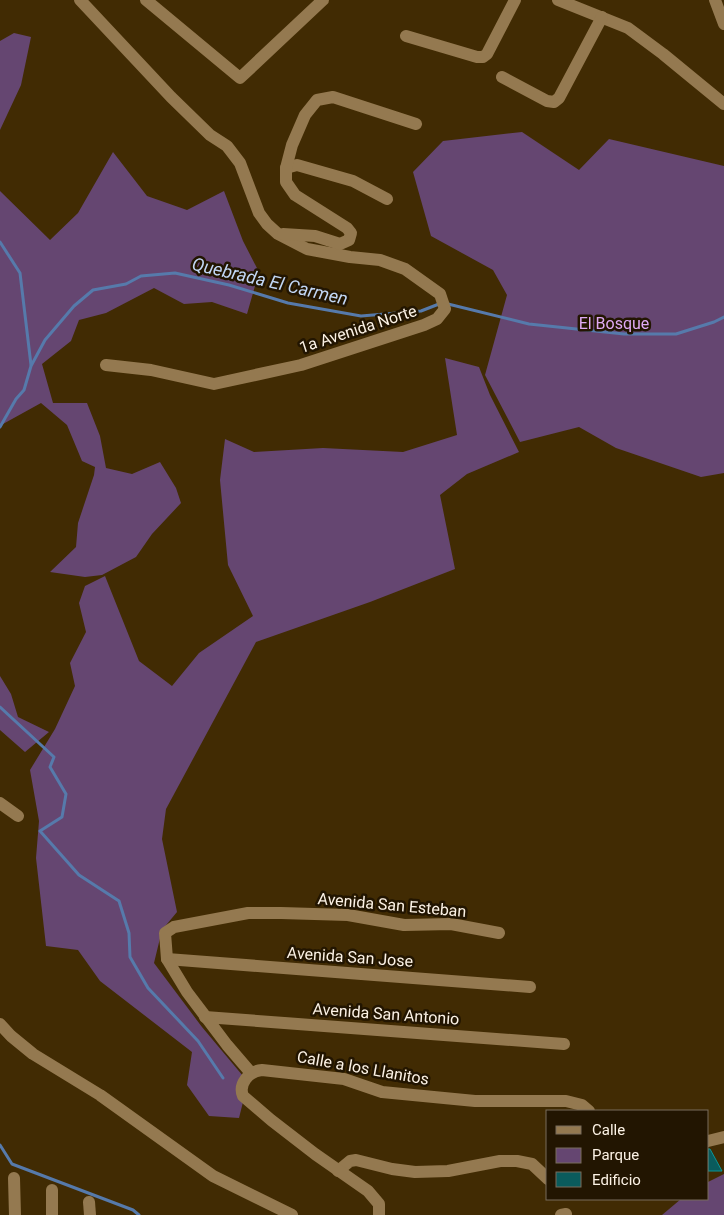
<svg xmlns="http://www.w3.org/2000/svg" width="724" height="1215" font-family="Roboto,sans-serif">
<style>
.green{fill:#654671}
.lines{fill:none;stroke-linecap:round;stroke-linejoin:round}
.stream{stroke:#567aab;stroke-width:3}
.building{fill:#0a5b5c;stroke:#089698}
.minor{stroke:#947950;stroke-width:12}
.labels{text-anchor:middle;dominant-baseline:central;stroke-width:5;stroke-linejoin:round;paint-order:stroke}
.park-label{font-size:16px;fill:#dfaaf4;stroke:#221501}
.street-label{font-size:16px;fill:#fcf2e5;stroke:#221501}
.water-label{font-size:18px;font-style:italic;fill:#c2d7f5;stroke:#221501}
</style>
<rect width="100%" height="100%" fill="#412b03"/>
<!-- green -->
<g class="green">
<polygon points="14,33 31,37 21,85 0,130 0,41"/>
<polygon points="522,132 579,170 609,139 724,166 724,473 701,477 616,448 579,427 520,442 485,375 507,295 493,270 431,236 413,172 443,141"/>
<polygon points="113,152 147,196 187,210 224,191 243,241 259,272 247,314 212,302 184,304 154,288 106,313 79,320 71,341 42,364 53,403 87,403 100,436 106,468 132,474 160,462 176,488 181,503 152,534 136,557 102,575 85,577 50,572 76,547 78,523 94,475 95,467 82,461 67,425 41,403 3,424 0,429 0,191 50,240 78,213"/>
<polygon points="445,358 479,367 490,395 519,452 467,474 440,495 455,569 370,602 256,642 166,809 162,839 177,912 162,930 154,963 202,1027 248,1082 239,1118 209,1116 187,1085 192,1052 100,981 78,950 46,946 36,858 39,821 30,770 55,729 75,686 70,663 86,632 79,603 85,586 105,576 139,661 172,686 199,653 253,616 228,565 220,480 225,439 254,452 323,448 403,452 457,435"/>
<polygon points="0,676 11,694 18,717 49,732 25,752 0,730"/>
<polygon points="724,1174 724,1215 662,1215 681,1199 708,1199 708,1182"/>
</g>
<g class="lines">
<!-- stream -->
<g class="stream">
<polyline points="0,242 20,273 31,365"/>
<polyline points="448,304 529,324 624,334 676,334 714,322 724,317"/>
<polyline points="0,427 16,399 24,390 31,366 45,340 74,306 93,290 126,284 141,276 175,273 229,285 288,303 361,316 421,311 439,304"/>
<polyline points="0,707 54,757 50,767 66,794 62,817 40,831 79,875 119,901 129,933 130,957 148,988 198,1041 223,1078"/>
<polyline points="0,1145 12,1164 133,1210 139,1215"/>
</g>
</g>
<!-- building -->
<polygon class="building" points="708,1149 710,1149 722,1171 708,1171"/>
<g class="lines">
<!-- minor -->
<g class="minor">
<polyline points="80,0 171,97 210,135 227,146 240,163 259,213 267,224 278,234 307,249 350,257 380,260 405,269 440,294 445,309 437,319 424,325 301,365 214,384 151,370 106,365"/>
<polyline points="146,0 240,78 323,0"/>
<polyline points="558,0 628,28 663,54 724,104"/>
<polyline points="715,0 724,24"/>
<polyline points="406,36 477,57 483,57 487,54 515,0"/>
<polyline points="502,77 547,101 554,102 559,98 602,17"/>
<polyline points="286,168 297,165 353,181 387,199"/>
<polyline points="283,234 315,236 340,244 349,240 351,233 347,228 295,195 286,182 286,168 292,145 305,115 317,100 333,97 416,124"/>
<polyline points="0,803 18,816"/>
<polyline points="167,959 530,987"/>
<polyline points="205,1017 564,1044"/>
<polyline points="0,1024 11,1036 33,1054 100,1095 213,1176 292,1215"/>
<polyline points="251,1073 227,1045 187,992 167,959 165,933 174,927 248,913 281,913 348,915 404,925 451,924 499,933"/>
<polyline points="708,1141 724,1137"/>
<polyline points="338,1171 350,1161 356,1160 392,1169 415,1172 448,1171 500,1161 517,1161 532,1164 548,1179"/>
<polyline points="14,1178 15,1215"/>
<polyline points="52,1190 52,1215"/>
<polyline points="89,1202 90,1215"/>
<path d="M379,1215v-11l-11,-13 -53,-37 -44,-34 -28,-24c-5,-12 6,-25 19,-26l82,9 38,13 93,9h91l16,4 7,6"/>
<polyline points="561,1215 566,1214"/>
</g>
</g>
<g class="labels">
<!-- park labels -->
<g class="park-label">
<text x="614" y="323">El Bosque</text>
</g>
<!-- street labels -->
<g class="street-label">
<text transform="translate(358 329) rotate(-18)">1a Avenida Norte</text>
<text transform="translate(392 905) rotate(5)">Avenida San Esteban</text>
<text transform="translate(350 957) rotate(4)">Avenida San Jose</text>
<text transform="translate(386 1014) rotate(4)">Avenida San Antonio</text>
<text transform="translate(363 1068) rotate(10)">Calle a los Llanitos</text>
</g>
<!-- water labels -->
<g class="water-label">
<text transform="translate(270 281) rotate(13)">Quebrada El Carmen</text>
</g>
</g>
<!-- legend -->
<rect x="546" y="1110" width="162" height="90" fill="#221501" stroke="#796d5c"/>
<rect x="556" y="1126" width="25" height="8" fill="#947950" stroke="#796d5c"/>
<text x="592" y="1135" font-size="15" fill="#fcf2e5">Calle</text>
<rect x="556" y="1148" width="25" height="15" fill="#654671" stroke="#796d5c"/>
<text x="592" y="1160" font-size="15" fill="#fcf2e5">Parque</text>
<rect x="556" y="1172" width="25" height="15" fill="#0a5b5c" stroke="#796d5c"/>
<text x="592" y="1185" font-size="15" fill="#fcf2e5">Edificio</text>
</svg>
